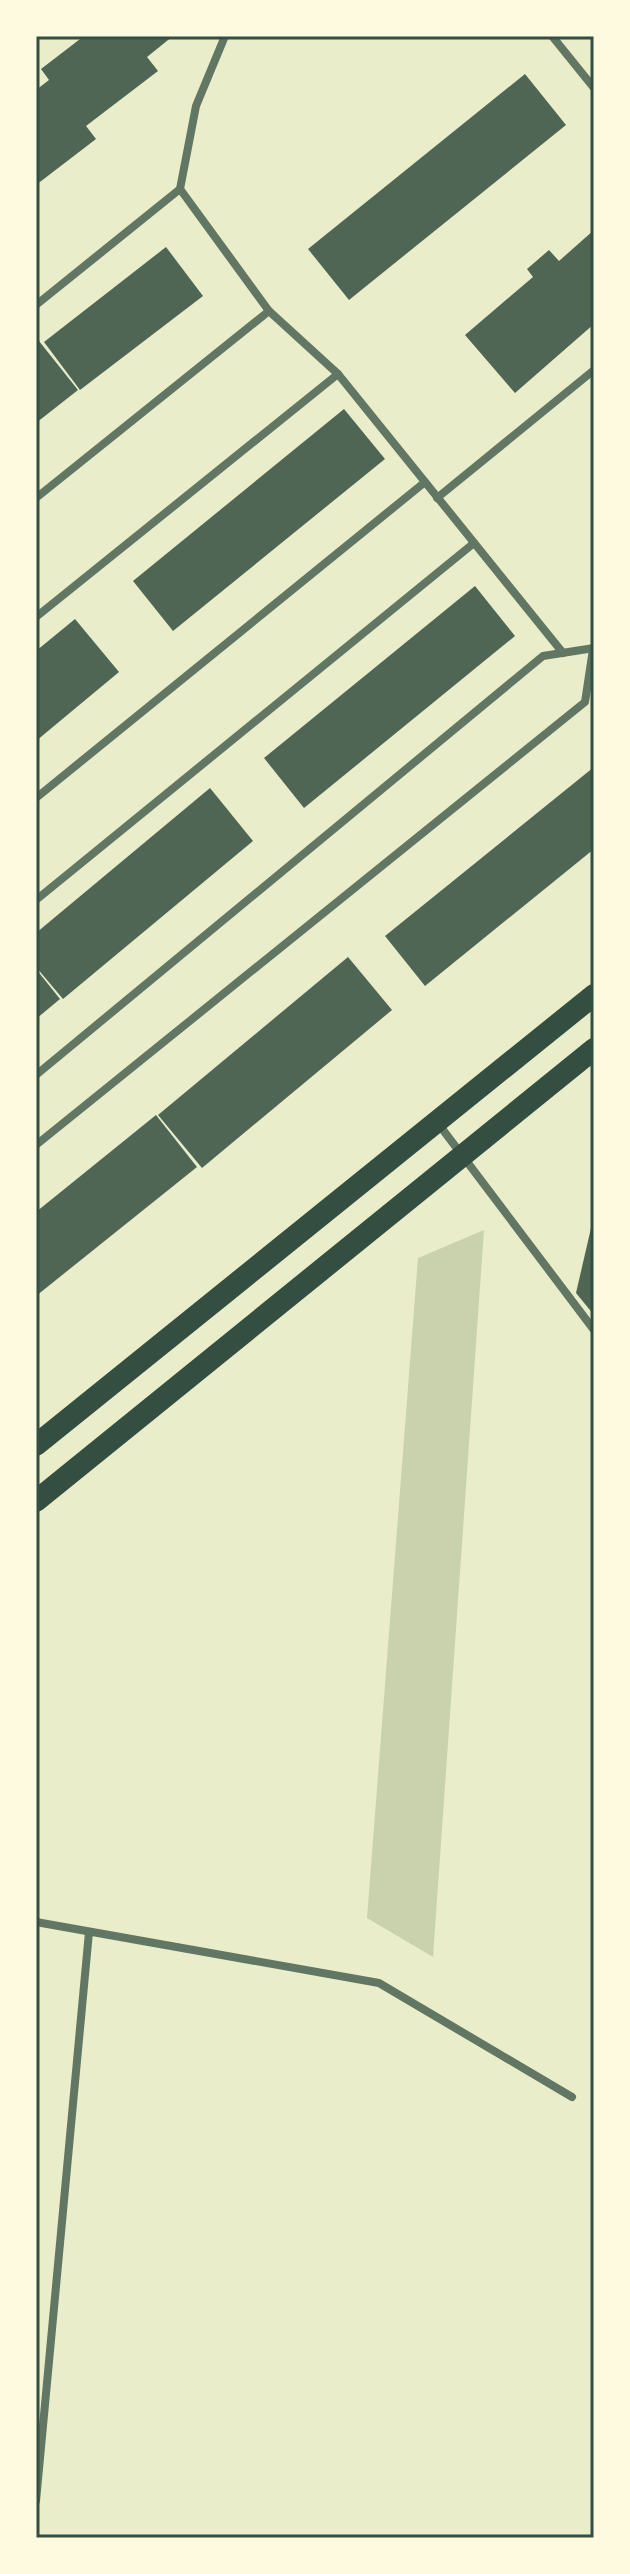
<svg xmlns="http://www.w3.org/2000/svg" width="630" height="2574" font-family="Inter,sans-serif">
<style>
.green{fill:#cad2ad}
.building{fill:#4f6655}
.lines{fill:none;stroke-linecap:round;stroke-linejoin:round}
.minor{stroke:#617663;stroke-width:8}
.trunk{stroke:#344e41;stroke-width:22}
.neatline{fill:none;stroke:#344e41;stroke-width:3}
</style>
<rect width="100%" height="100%" fill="#e9edc9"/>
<!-- green -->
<polygon class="green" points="484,1230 433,1957 367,1918 418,1258"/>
<!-- building -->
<g class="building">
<polygon points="84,36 173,36 147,57 158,71 86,126 96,139 36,185 36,90 49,80 41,69"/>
<polygon points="525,74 566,125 349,300 308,249"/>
<polygon points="594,230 594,324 515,393 465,335 533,277 527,269 549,250 559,261"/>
<polygon points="166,247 203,296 80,390 44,342"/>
<polygon points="39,341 78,390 36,423 36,344"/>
<polygon points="344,409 385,459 173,631 133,581"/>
<polygon points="475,586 515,636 304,808 264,758"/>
<polygon points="75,619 119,672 36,741 36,651"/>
<polygon points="594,767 594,849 425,986 385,936"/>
<polygon points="210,788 253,841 63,999 36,967 36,933"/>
<polygon points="348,957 392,1010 202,1168 158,1115"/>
<polygon points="36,969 60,999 36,1019"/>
<polygon points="156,1115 197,1167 36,1296 36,1212"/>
<polygon points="594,1225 594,1315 576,1293 591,1228"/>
</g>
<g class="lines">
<!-- minor -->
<g class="minor">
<polyline points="225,36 196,106 180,189 269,311 338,374 563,653"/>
<polyline points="552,36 594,88"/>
<polyline points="36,305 180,189"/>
<polyline points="36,498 269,311"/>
<polyline points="437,498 594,370"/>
<polyline points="36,617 338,374"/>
<polyline points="36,798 425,482"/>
<polyline points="36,900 474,543"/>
<polyline points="36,1075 543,656 594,648"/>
<polyline points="437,1122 594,1330"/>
<polyline points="36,1145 585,702 593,649"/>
<polyline points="36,1922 379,1983 572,2097"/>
<polyline points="36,2501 89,1932"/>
</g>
<!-- trunk -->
<g class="trunk">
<polyline points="36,1445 594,995"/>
<polyline points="36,1501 594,1049"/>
</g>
</g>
<!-- border -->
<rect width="630" height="2574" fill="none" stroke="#fefae0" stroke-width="76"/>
<rect x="38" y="38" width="554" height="2498" class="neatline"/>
</svg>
